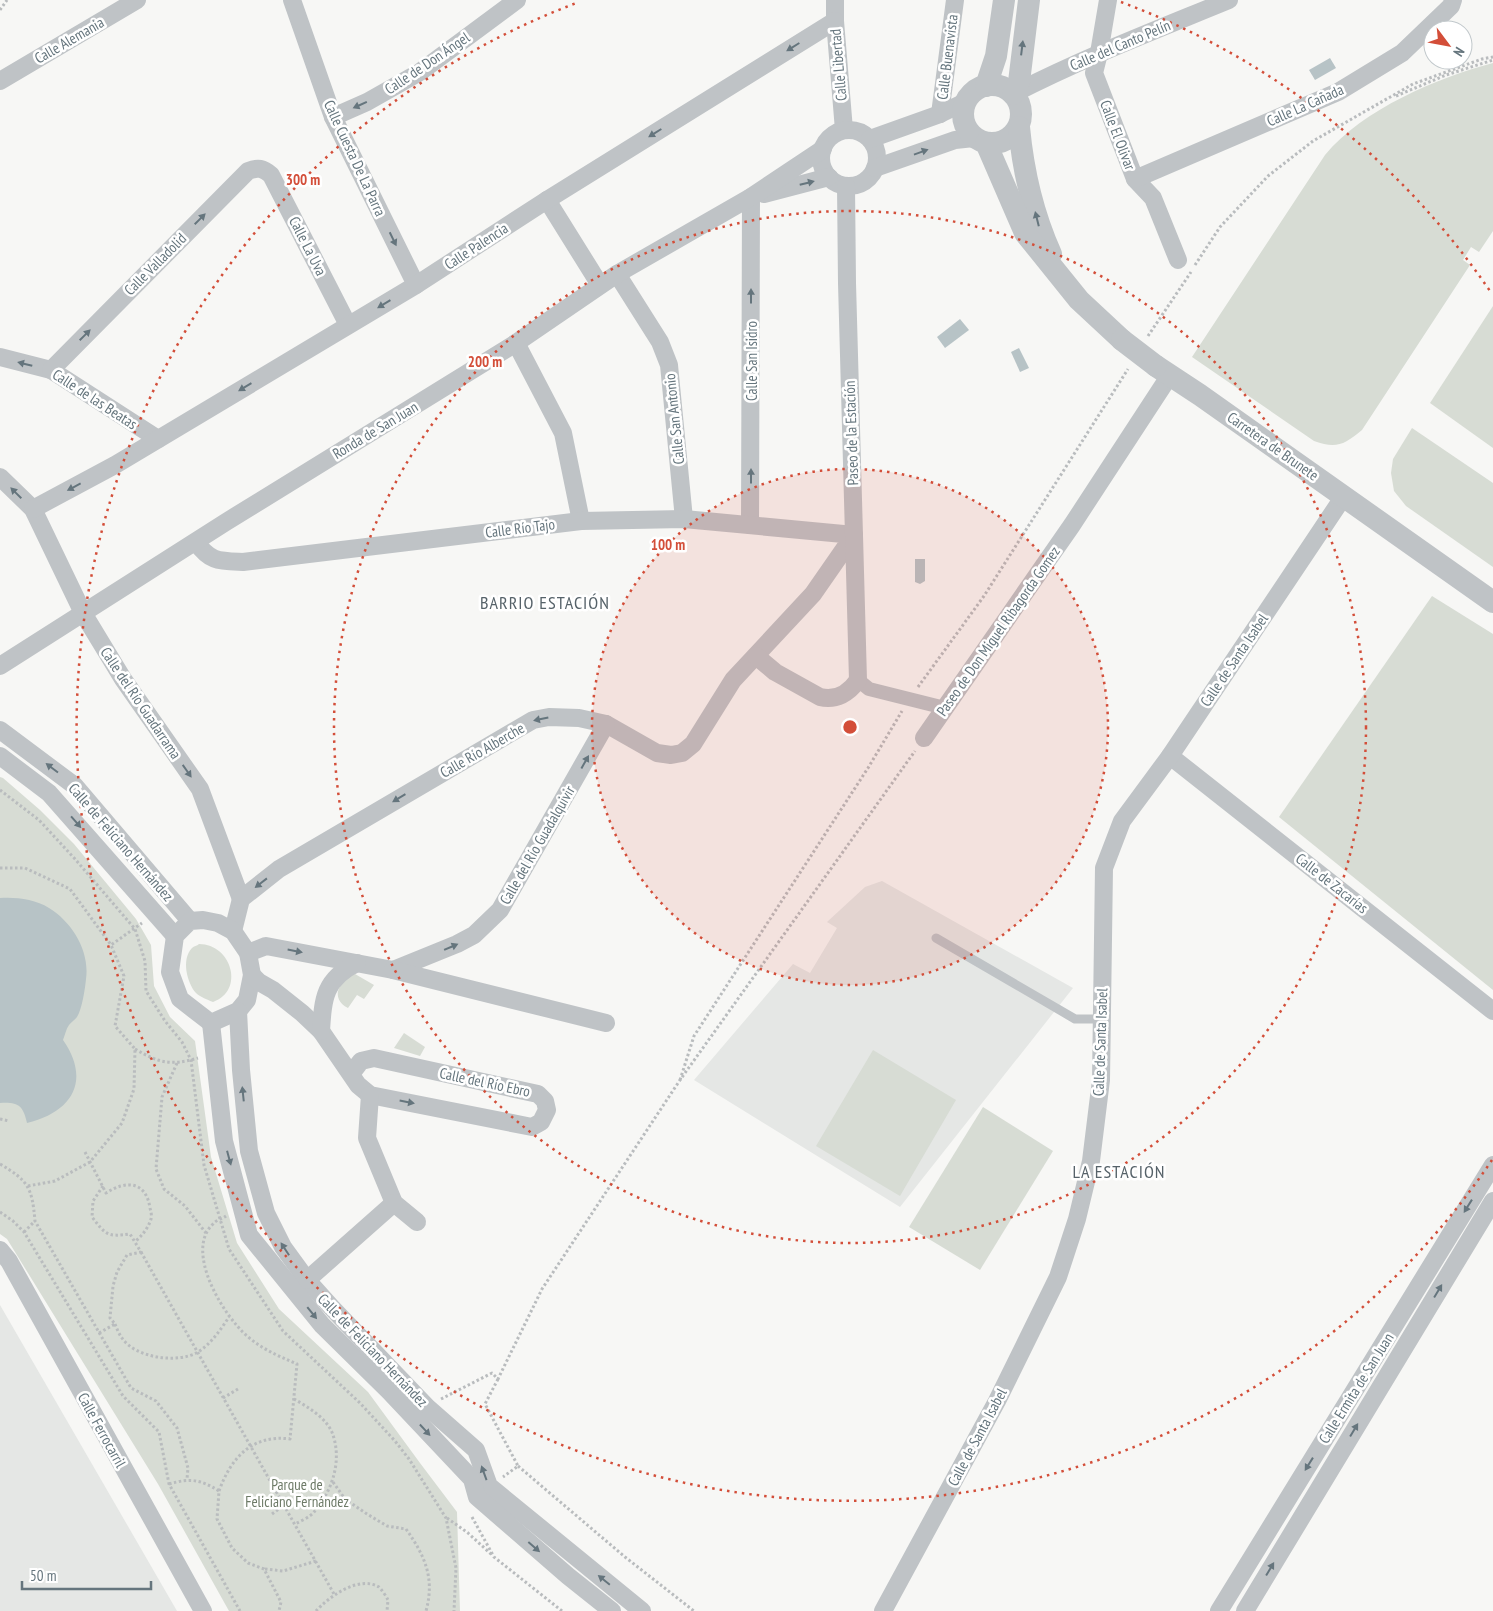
<svg xmlns="http://www.w3.org/2000/svg" width="1493" height="1611" font-family="'PT Sans Narrow',sans-serif">
<style>
.built{fill:#e5e7e5}
.green{fill:#d7dcd4}
.water{fill:#b7c3c6}
.lines{fill:none;stroke-linecap:round;stroke-linejoin:round}
.path{stroke:#b9bcbe;stroke-width:3;stroke-dasharray:2.5 2.5;stroke-linecap:butt}
.service{stroke:#bfc3c6;stroke-width:9}
.pedestrian{stroke:#bfc3c6;stroke-width:14}
.minor{stroke:#bfc3c6;stroke-width:18}
.tertiary{stroke:#bfc3c6;stroke-width:22}
.tertiary-bridge{stroke:#bfc3c6;stroke-width:22}
.oneway{fill:#65757d}
.ring{fill:none;stroke:#d34e39;stroke-width:2.5;stroke-dasharray:2.5 5}
.labels{text-anchor:middle;dominant-baseline:central;stroke-width:5;stroke-linejoin:round;paint-order:stroke}
.street-label{font-size:15px;fill:#65757d;stroke:#fff}
.park-label{font-size:15px;fill:#6d7a67;stroke:#fff}
.quarter-label{font-size:18px;letter-spacing:1px;fill:#566269;stroke:#fff}
.centre{fill:#d34e39;stroke:#fff;stroke-width:2.5}
.ring-label{font-size:15px;text-anchor:middle;font-weight:bold;fill:#d34e39;stroke:#fff;stroke-width:5;stroke-linejoin:round;paint-order:stroke}
</style>
<rect width="100%" height="100%" fill="#f7f7f5"/>
<!-- built -->
<g class="built">
<polygon points="882,881 1073,988 900,1207 694,1080 793,964 810,973 837,928 827,922 865,887"/>
<polygon points="0,1305 177,1611 0,1611"/>
</g>
<!-- green -->
<g class="green">
<path d="M1493,63v168l-14,21 -8,-5 -8,13 7,5 -108,165c-18,15 -26,19 -48,11l-122,-84 133,-202c38,-46 112,-77 168,-92z"/>
<polygon points="1493,306 1493,448 1430,403"/>
<polygon points="1412,428 1493,483 1493,567 1406,506 1394,491 1391,473 1393,459"/>
<polygon points="1432,596 1493,634 1493,990 1279,817"/>
<polygon points="0,777 3,778 40,810 74,844 136,919 151,945 154,986 170,1017 195,1041 211,1157 237,1243 279,1309 368,1392 420,1463 457,1512 460,1611 229,1611 158,1484 7,1239 0,1234"/>
<path d="M199,944c33,0 46,47 14,58 -5,-2 -13,-5 -17,-9 -9,-10 -15,-34 -4,-45 2,-2 5,-2 7,-4z"/>
<path d="M355,974l19,11 -10,14 -7,-4 -9,13c-18,-9 -10,-28 7,-34z"/>
<polygon points="404,1033 425,1047 420,1056 394,1048"/>
<polygon points="873,1050 956,1100 900,1196 816,1146"/>
<polygon points="983,1107 1053,1151 980,1270 909,1227"/>
</g>
<!-- water -->
<g class="water">
<polygon points="1330,58 1336,68 1315,80 1309,70"/>
<polygon points="960,319 969,330 945,348 937,337"/>
<polygon points="1019,348 1029,368 1020,372 1011,352"/>
<polygon points="915,559 925,559 925,581 920,584 915,582"/>
<path d="M0,898c16,-1 35,1 49,10 23,14 41,43 37,71 -1,10 -4,30 -9,38 -2,3 -6,5 -8,8 -3,4 -4,10 -6,15 28,40 10,72 -36,83 -4,-18 -9,-21 -27,-20z"/>
</g>
<g class="lines">
<!-- path -->
<g class="path">
<polyline points="0,10 7,0"/>
<polyline points="1396,96 1446,75 1493,60"/>
<polyline points="1195,265 1220,227 1268,176 1313,141 1413,84 1482,59 1493,57"/>
<polyline points="1148,336 1191,272"/>
<polyline points="918,687 984,596 1128,369"/>
<polyline points="0,790 39,820 75,859 135,929 145,961 146,991 165,1021 182,1042 191,1060 204,1165 229,1249 283,1331 360,1403 395,1441 409,1459 446,1518 456,1568 454,1611"/>
<polyline points="0,868 25,868 70,889 111,945 142,923"/>
<path d="M135,1049c24,14 36,17 63,9"/>
<polyline points="177,1063 162,1097 156,1169 164,1189 185,1206 206,1233"/>
<polyline points="680,1080 694,1036 868,768 902,711"/>
<polyline points="0,1119 9,1121"/>
<path d="M85,1152l21,41c20,-13 40,-12 44,15 1,4 2,8 1,11 -3,10 -9,16 -16,23"/>
<path d="M0,1164c29,17 32,24 35,57l96,167 25,13 21,27 11,40 -1,11"/>
<polyline points="28,1186 55,1181 90,1162 122,1123 134,1089 135,1049 115,1026 124,976 111,945"/>
<polyline points="0,1212 13,1221 24,1232 123,1396 159,1432 169,1484 240,1611"/>
<polyline points="24,1232 35,1221"/>
<polyline points="141,1252 334,1594"/>
<path d="M115,1324c2,5 4,10 7,14 13,20 56,26 76,14 13,-8 23,-23 31,-35"/>
<path d="M99,1333l16,-9 -5,-6 3,-32 4,-14 10,-17 14,-3 -11,-18c-23,3 -24,1 -38,-17l1,-16 10,-15"/>
<polyline points="498,1379 485,1404 518,1466 503,1477"/>
<polyline points="223,1398 238,1389"/>
<path d="M294,1399c14,8 34,20 39,36 9,27 -1,56 -19,77 -4,5 -13,9 -19,12"/>
<polyline points="441,1399 492,1373 498,1379 542,1289 680,1080 915,751"/>
<polyline points="518,1466 625,1557 694,1611"/>
<path d="M333,1482l12,17 22,15 20,12 19,3c19,27 29,49 20,82"/>
<path d="M169,1484c21,-6 31,-5 50,7l-2,28 15,29 16,15 16,6 17,33 -2,9"/>
<path d="M219,1491c12,-33 33,-57 71,-52l7,-75c-19,-8 -35,-15 -50,-28 -24,-21 -63,-85 -34,-112 3,-4 9,-5 13,-8"/>
<polyline points="272,1514 284,1505"/>
<polyline points="472,1517 494,1557 562,1611"/>
<polyline points="447,1518 468,1533 492,1555"/>
<polyline points="265,1569 283,1571 316,1561"/>
<path d="M316,1611c13,-14 42,-36 63,-24 3,3 7,9 9,13l-1,11"/>
</g>
<!-- service -->
<polyline class="service" points="936,938 1075,1019 1102,1019"/>
<!-- pedestrian -->
<polyline class="pedestrian" points="858,680 869,689 945,708"/>
<!-- minor -->
<g class="minor">
<polyline points="292,0 333,117 416,285"/>
<polyline points="835,0 835,21 844,130"/>
<polyline points="1108,0 1099,53 1094,73 1135,179 1153,198 1178,260"/>
<polyline points="0,81 137,0"/>
<path d="M1013,94c70,-36 143,-64 216,-94"/>
<polyline points="940,114 955,0"/>
<polyline points="333,117 367,102 420,72 517,0"/>
<circle cx="849" cy="158" r="28"/>
<polyline points="870,139 940,114 965,102"/>
<polyline points="875,168 955,140 974,138"/>
<polyline points="1135,179 1338,92 1402,53 1451,6 1453,0"/>
<polyline points="764,194 829,177"/>
<polyline points="547,200 600,285"/>
<polyline points="617,274 660,342 669,365 684,519"/>
<polyline points="516,343 563,433 581,521"/>
<polyline points="0,357 51,370 158,439"/>
<path d="M51,370l197,-199c10,-4 15,-3 23,4l77,150"/>
<polyline points="0,477 33,509 83,613 123,679 200,789 241,899"/>
<polyline points="33,509 115,465 416,285 547,200 835,21"/>
<polyline points="750,525 751,197"/>
<path d="M196,542c14,20 23,19 47,20l338,-41 103,-2 170,16 -41,59 -80,86 -40,64 -11,9 -11,2 -14,-2 -51,-29 -27,-6 -30,-1 -16,3 -254,149 -38,30 -8,32"/>
<path d="M756,656l19,16 45,25c16,4 29,-4 38,-17l-11,-397 -1,-97"/>
<polyline points="0,666 226,522 516,343 617,274 751,197 823,149"/>
<polyline points="0,730 75,786 190,921"/>
<polyline points="924,738 1072,525 1170,375"/>
<polyline points="0,756 49,793 175,936"/>
<polyline points="1170,756 1493,1011"/>
<polygon points="203,920 218,923 233,931 248,953 252,975 247,1000 238,1011 211,1023 180,999 170,972 175,936 190,921"/>
<polyline points="248,953 266,946 393,970 457,944 474,935 500,910 606,724"/>
<polyline points="393,970 606,1023"/>
<polyline points="252,975 259,982 273,990 302,1013 321,1031 358,1085 370,1095 532,1127 541,1122 547,1110 545,1101 538,1094 374,1058 361,1061 351,1074"/>
<polyline points="238,1011 241,1070 249,1151 266,1213 283,1247 307,1280 333,1309 427,1407 476,1450 489,1486 642,1611"/>
<polyline points="211,1023 224,1141 249,1235 322,1325 389,1391 472,1479 477,1497 568,1576 612,1611"/>
<path d="M321,1031c2,-32 3,-52 36,-68"/>
<polyline points="370,1095 367,1138 394,1203 417,1222"/>
<polyline points="0,1250 9,1261 203,1611"/>
<polyline points="307,1280 394,1203"/>
<polyline points="883,1611 997,1401 1058,1277 1077,1219 1091,1161 1101,1080 1104,868 1122,821 1170,756 1344,496"/>
<polyline points="1219,1611 1493,1165"/>
<polyline points="1245,1611 1493,1201"/>
</g>
<!-- tertiary -->
<g class="tertiary">
<circle cx="992" cy="114" r="29"/>
<polyline points="986,86 996,56 1004,0"/>
<polyline points="1013,94 1019,82 1029,0"/>
<path d="M1019,127c4,43 14,87 32,127"/>
<polyline points="986,143 1025,233 1079,300 1122,340"/>
<polyline points="1156,366 1200,395 1493,602"/>
</g>
<!-- tertiary-bridge -->
<polyline class="tertiary-bridge" points="1122,340 1156,366"/>
</g>
<!-- one-way arrows -->
<defs><path id="oneway-solid" d="M-6-.8H1V-3.2L6.5 0L1 3.2V.8H-6Z" transform="scale(1.25)"/></defs>
<g class="oneway">
<use href="#oneway-solid" transform="translate(793 47) rotate(148)"/>
<use href="#oneway-solid" transform="translate(1022 48) rotate(-83)"/>
<use href="#oneway-solid" transform="translate(360 105) rotate(156)"/>
<use href="#oneway-solid" transform="translate(655 133) rotate(148)"/>
<use href="#oneway-solid" transform="translate(921 152) rotate(-20)"/>
<use href="#oneway-solid" transform="translate(807 183) rotate(-14)"/>
<use href="#oneway-solid" transform="translate(200 219) rotate(-45)"/>
<use href="#oneway-solid" transform="translate(1037 219) rotate(-104)"/>
<use href="#oneway-solid" transform="translate(393 239) rotate(64)"/>
<use href="#oneway-solid" transform="translate(751 296) rotate(-90)"/>
<use href="#oneway-solid" transform="translate(384 304) rotate(149)"/>
<use href="#oneway-solid" transform="translate(85 335) rotate(-45)"/>
<use href="#oneway-solid" transform="translate(25 364) rotate(-166)"/>
<use href="#oneway-solid" transform="translate(245 387) rotate(149)"/>
<use href="#oneway-solid" transform="translate(751 476) rotate(-90)"/>
<use href="#oneway-solid" transform="translate(74 487) rotate(152)"/>
<use href="#oneway-solid" transform="translate(16 493) rotate(-135)"/>
<use href="#oneway-solid" transform="translate(541 719) rotate(168)"/>
<use href="#oneway-solid" transform="translate(585 762) rotate(-61)"/>
<use href="#oneway-solid" transform="translate(52 768) rotate(-143)"/>
<use href="#oneway-solid" transform="translate(187 771) rotate(55)"/>
<use href="#oneway-solid" transform="translate(399 798) rotate(149)"/>
<use href="#oneway-solid" transform="translate(76 822) rotate(49)"/>
<use href="#oneway-solid" transform="translate(261 883) rotate(142)"/>
<use href="#oneway-solid" transform="translate(451 947) rotate(-23)"/>
<use href="#oneway-solid" transform="translate(295 951) rotate(11)"/>
<use href="#oneway-solid" transform="translate(243 1094) rotate(-96)"/>
<use href="#oneway-solid" transform="translate(407 1102) rotate(11)"/>
<use href="#oneway-solid" transform="translate(229 1158) rotate(75)"/>
<use href="#oneway-solid" transform="translate(1468 1206) rotate(122)"/>
<use href="#oneway-solid" transform="translate(285 1249) rotate(-123)"/>
<use href="#oneway-solid" transform="translate(1438 1291) rotate(-59)"/>
<use href="#oneway-solid" transform="translate(312 1313) rotate(51)"/>
<use href="#oneway-solid" transform="translate(425 1430) rotate(47)"/>
<use href="#oneway-solid" transform="translate(1354 1430) rotate(-59)"/>
<use href="#oneway-solid" transform="translate(1309 1464) rotate(122)"/>
<use href="#oneway-solid" transform="translate(484 1473) rotate(-110)"/>
<use href="#oneway-solid" transform="translate(534 1547) rotate(41)"/>
<use href="#oneway-solid" transform="translate(1270 1569) rotate(-59)"/>
<use href="#oneway-solid" transform="translate(604 1580) rotate(-141)"/>
</g>
<!-- distance rings -->
<circle cx="850" cy="727" r="258" fill="#d34e39" fill-opacity=".12"/>
<g class="ring">
<circle cx="850" cy="727" r="258"/>
<circle cx="850" cy="727" r="516"/>
<path d="M1492 1160A774 774 0 1 1 579 2M1121 2A774 774 0 0 1 1492 294"/>
</g>
<g class="labels">
<!-- street labels -->
<g class="street-label">
<text transform="translate(69 40) rotate(-30)">Calle Alemania</text>
<text transform="translate(1120 45) rotate(-23)">Calle del Canto Pelín</text>
<text transform="translate(947 57) rotate(-83)">Calle Buenavista</text>
<text transform="translate(427 63) rotate(-34)">Calle de Don Ángel</text>
<text transform="translate(838 65) rotate(-95)">Calle Libertad</text>
<text transform="translate(1305 105) rotate(-24)">Calle La Cañada</text>
<text transform="translate(1118 135) rotate(69)">Calle El Olivar</text>
<text transform="translate(355 158) rotate(65)">Calle Cuesta De La Parra</text>
<text transform="translate(308 246) rotate(63)">Calle La Uva</text>
<text transform="translate(476 246) rotate(-33)">Calle Palencia</text>
<text transform="translate(155 264) rotate(-45)">Calle Valladolid</text>
<text transform="translate(751 361) rotate(-90)">Calle San Isidro</text>
<text transform="translate(95 399) rotate(33)">Calle de las Beatas</text>
<text transform="translate(674 419) rotate(-96)">Calle San Antonio</text>
<text transform="translate(375 430) rotate(-31)">Ronda de San Juan</text>
<text transform="translate(851 433) rotate(-92)">Paseo de la Estación</text>
<text transform="translate(1273 446) rotate(35)">Carretera de Brunete</text>
<text transform="translate(520 528) rotate(-7)">Calle Río Tajo</text>
<text transform="translate(998 631) rotate(-55)">Paseo de Don Miguel Ribagorda Gomez</text>
<text transform="translate(1234 660) rotate(-56)">Calle de Santa Isabel</text>
<text transform="translate(141 703) rotate(56)">Calle del Río Guadarrama</text>
<text transform="translate(482 750) rotate(-30)">Calle Río Alberche</text>
<text transform="translate(121 842) rotate(49)">Calle de Feliciano Hernández</text>
<text transform="translate(537 845) rotate(-60)">Calle del Río Guadalquivir</text>
<text transform="translate(1332 883) rotate(38)">Calle de Zacarías</text>
<text transform="translate(1100 1042) rotate(-88)">Calle de Santa Isabel</text>
<text transform="translate(485 1082) rotate(12)">Calle del Río Ebro</text>
<text transform="translate(373 1350) rotate(46)">Calle de Feliciano Hernández</text>
<text transform="translate(1356 1388) rotate(-58)">Calle Ermita de San Juan</text>
<text transform="translate(102 1430) rotate(61)">Calle Ferrocarril</text>
<text transform="translate(977 1437) rotate(-62)">Calle de Santa Isabel</text>
</g>
<!-- park labels -->
<g class="park-label">
<text x="297" y="1484">Parque de<tspan x="297" dy="17">Feliciano Fernández</tspan></text>
</g>
<!-- quarter labels -->
<g class="quarter-label">
<text x="545" y="602">BARRIO ESTACIÓN</text>
<text x="1119" y="1171">LA ESTACIÓN</text>
</g>
</g>
<circle cx="850" cy="727" r="8" class="centre"/>
<g class="ring-label">
<text x="303" y="185">300 m</text>
<text x="485" y="367">200 m</text>
<text x="668" y="550">100 m</text>
</g>
<!-- north arrow -->
<g transform="translate(1448 45) rotate(122)"><circle r="24" fill="#ffffff" stroke="#c1c8cb"/>
<path d="M0-4L9 19L0 12L-9 19Z" fill="#d34e39"/>
<text y="-8" font-size="14" font-weight="bold" text-anchor="middle" fill="#65757d">N</text>
</g>
<!-- scale -->
<path d="M22 1581v8h129v-8" fill="none" stroke="#65757d" stroke-width="2.5"/>
<text x="30" y="1581" font-size="15" fill="#65757d" stroke="#ffffff" stroke-width="4" paint-order="stroke">50 m</text>
</svg>
